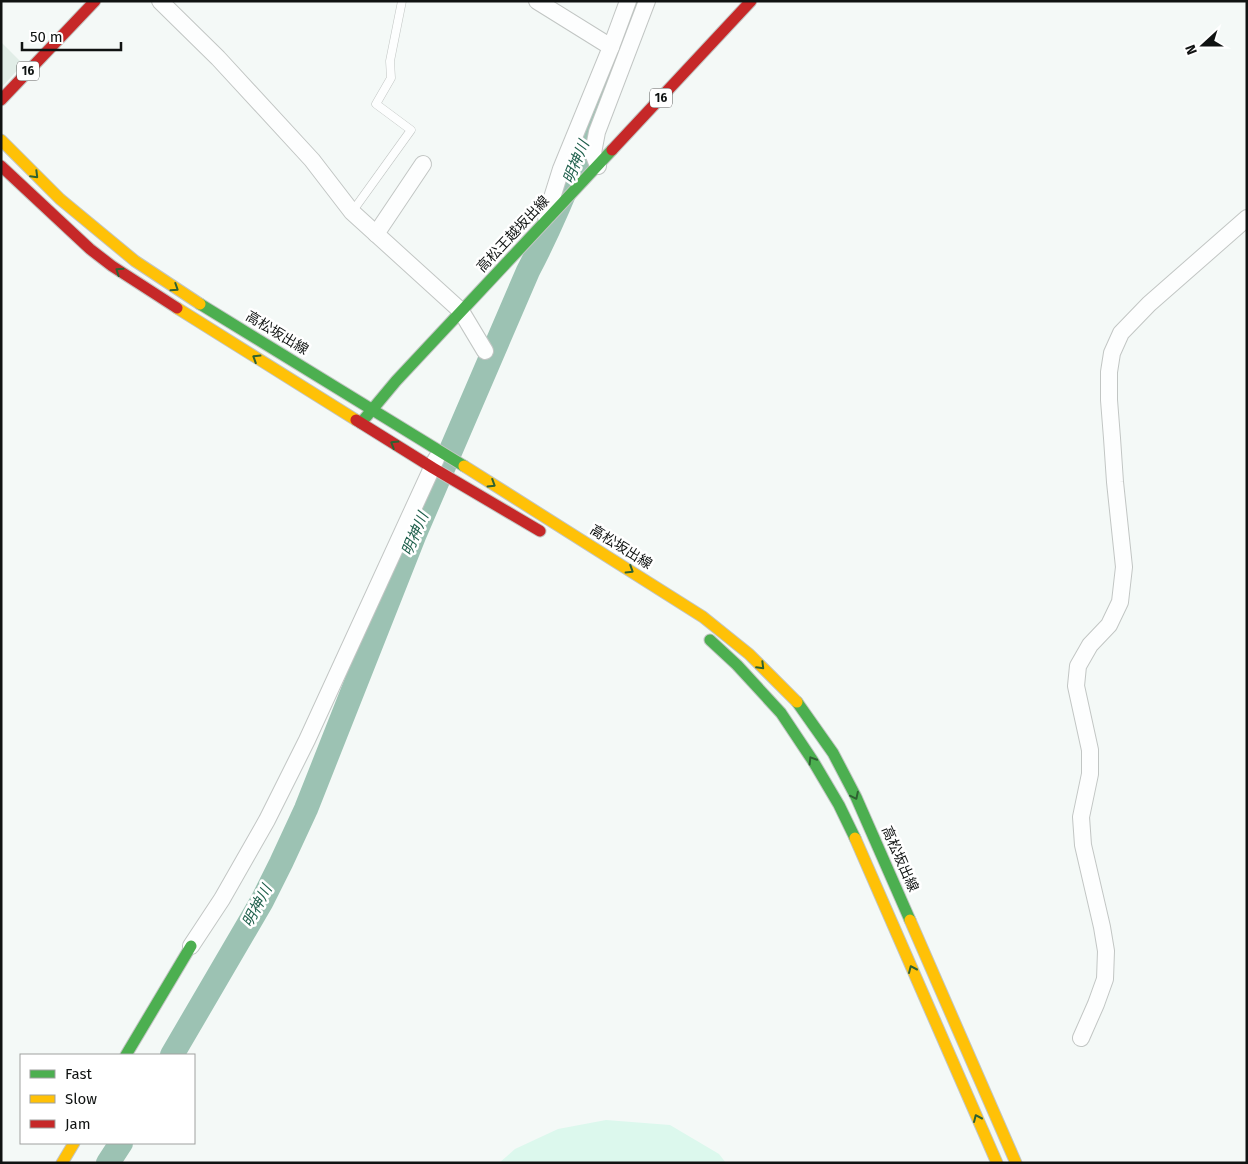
<svg xmlns="http://www.w3.org/2000/svg" width="1248" height="1164" font-family="'Fira Sans','Noto Sans JP',sans-serif">
<style>
.built{fill:#e1ede7}
.green{fill:#dcf8ed}
.lines{fill:none;stroke-linecap:round;stroke-linejoin:round}
.river{stroke:#9cc2b3;stroke-width:24}
.lane-casing{stroke:#c2c6c4;stroke-width:9}
.street-casing{stroke:#c2c6c4;stroke-width:18}
.fast-casing{stroke:#c2c6c4;stroke-width:13}
.slow-casing{stroke:#c2c6c4;stroke-width:13}
.jam-casing{stroke:#c2c6c4;stroke-width:13}
.lane{stroke:#fdfefe;stroke-width:8}
.street{stroke:#fdfefe;stroke-width:16}
.fast{stroke:#4caf50;stroke-width:11}
.slow{stroke:#ffc107;stroke-width:11}
.jam{stroke:#c62828;stroke-width:11}
.oneway{stroke:#2e6131}
.labels{text-anchor:middle;dominant-baseline:central;stroke-width:5;stroke-linejoin:round;paint-order:stroke}
.shield{fill:#fff;stroke:#585a59;stroke-width:1}
.shield-label{font-size:12px;font-weight:bold;fill:#101312}
.street-label{font-size:14px;fill:#101312;stroke:#fff}
.water-label{font-size:15px;font-style:italic;fill:#1e5f4b;stroke:#fff}
</style>
<rect width="100%" height="100%" fill="#f4f9f7"/>
<!-- built -->
<polygon class="built" points="1,42 23,64 1,88"/>
<!-- green -->
<polygon class="green" points="606,1120 670,1125 719,1154 726,1163 499,1163 515,1149 558,1129"/>
<g class="lines">
<!-- river -->
<g class="river">
<path d="M172,1055l90,-154 19,-38 25,-54 108,-273 114,-265c45,-86 75,-179 108,-270"/>
<polyline points="108,1163 121,1143"/>
</g>
<defs>
<polyline id="lane" points="352,212 411,130 376,104 391,78 390,61 402,1"/>
<g id="street">
<polyline points="160,1 218,58 312,160 352,212 461,311 485,351"/>
<polyline points="537,1 611,47"/>
<polyline points="598,166 593,153 597,132 647,1"/>
<polyline points="546,217 561,169 611,47 628,1"/>
<polyline points="376,234 423,164"/>
<polyline points="191,946 222,899 267,820 307,740 436,459"/>
<polyline points="1081,1038 1096,1004 1105,979 1106,951 1102,927 1083,845 1081,817 1090,774 1090,750 1076,686 1078,666 1090,645 1109,625 1120,602 1124,567 1115,482 1112,438 1109,400 1109,372 1112,353 1121,333 1149,304 1247,218"/>
</g>
<g id="fast">
<polyline points="200,304 464,466"/>
<polyline points="361,423 396,381 612,150"/>
<polyline points="710,640 737,665 781,713 813,761 839,805 855,838"/>
<polyline points="797,702 833,753 856,797 910,920"/>
<polyline points="126,1055 191,946"/>
</g>
<g id="slow">
<polyline points="1,140 60,199 135,261 200,304"/>
<polyline points="177,308 356,420"/>
<polyline points="464,466 703,617 749,654 797,702"/>
<polyline points="855,838 997,1163"/>
<polyline points="910,920 1016,1163"/>
<polyline points="62,1163 74,1143"/>
</g>
<g id="jam">
<polyline points="1,100 95,1"/>
<polyline points="612,150 751,1"/>
<polyline points="1,166 90,249 112,266 177,308"/>
<polyline points="356,420 433,468 540,531"/>
</g>
</defs>
<!-- lane casing -->
<use href="#lane" class="lane-casing"/>
<!-- street casing -->
<use href="#street" class="street-casing"/>
<!-- fast casing -->
<use href="#fast" class="fast-casing"/>
<!-- slow casing -->
<use href="#slow" class="slow-casing"/>
<!-- jam casing -->
<use href="#jam" class="jam-casing"/>
<!-- lane -->
<use href="#lane" class="lane"/>
<!-- street -->
<use href="#street" class="street"/>
<!-- fast -->
<use href="#fast" class="fast"/>
<!-- slow -->
<use href="#slow" class="slow"/>
<!-- jam -->
<use href="#jam" class="jam"/>
</g>
<!-- one-way arrows -->
<defs><path id="oneway-chevron" d="M-2-3.5L2.5 0L-2 3.5" fill="none" stroke-width="1.6" stroke-linecap="round" stroke-linejoin="round" transform="scale(1.25)"/></defs>
<g class="oneway">
<use href="#oneway-chevron" transform="translate(35 175) rotate(45)"/>
<use href="#oneway-chevron" transform="translate(119 271) rotate(-146)"/>
<use href="#oneway-chevron" transform="translate(175 288) rotate(33)"/>
<use href="#oneway-chevron" transform="translate(256 358) rotate(-148)"/>
<use href="#oneway-chevron" transform="translate(394 444) rotate(-148)"/>
<use href="#oneway-chevron" transform="translate(492 484) rotate(32)"/>
<use href="#oneway-chevron" transform="translate(630 570) rotate(32)"/>
<use href="#oneway-chevron" transform="translate(761 666) rotate(45)"/>
<use href="#oneway-chevron" transform="translate(812 760) rotate(-122)"/>
<use href="#oneway-chevron" transform="translate(855 796) rotate(64)"/>
<use href="#oneway-chevron" transform="translate(912 969) rotate(-114)"/>
<use href="#oneway-chevron" transform="translate(977 1118) rotate(-114)"/>
</g>
<g class="labels">
<!-- shield labels -->
<g class="shield">
<rect x="17" y="61.5" width="22" height="19" rx="4"/>
<rect x="650" y="88.5" width="22" height="19" rx="4"/>
</g>
<g class="shield-label">
<text x="28" y="71">16</text>
<text x="661" y="98">16</text>
</g>
<!-- street labels -->
<g class="street-label">
<text transform="translate(513 234) rotate(-47)">高松王越坂出線</text>
<text transform="translate(277 333) rotate(31)">高松坂出線</text>
<text transform="translate(621 547) rotate(32)">高松坂出線</text>
<text transform="translate(900 859) rotate(66)">高松坂出線</text>
</g>
<!-- water labels -->
<g class="water-label">
<text transform="translate(576 162) rotate(-68)">明神川</text>
<text transform="translate(415 534) rotate(-67)">明神川</text>
<text transform="translate(257 906) rotate(-62)">明神川</text>
</g>
</g>
<!-- border -->
<rect width="1248" height="1164" fill="none" stroke="#101312" stroke-width="5"/>
<!-- legend -->
<rect x="20" y="1054" width="175" height="90" fill="#ffffff" stroke="#9fa1a0"/>
<rect x="30" y="1070" width="25" height="8" fill="#4caf50" stroke="#9fa1a0"/>
<text x="65" y="1079" font-size="15" fill="#101312">Fast</text>
<rect x="30" y="1095" width="25" height="8" fill="#ffc107" stroke="#9fa1a0"/>
<text x="65" y="1104" font-size="15" fill="#101312">Slow</text>
<rect x="30" y="1120" width="25" height="8" fill="#c62828" stroke="#9fa1a0"/>
<text x="65" y="1129" font-size="15" fill="#101312">Jam</text>
<!-- north arrow -->
<g transform="translate(1203 45) rotate(249)" stroke="#ffffff" stroke-width="4" paint-order="stroke">
<path d="M0-4L9 19L0 12L-9 19Z" fill="#101312"/>
<text y="-8" font-size="14" font-weight="bold" text-anchor="middle" fill="#101312">N</text>
</g>
<!-- scale -->
<path d="M22 42v8h99v-8" fill="none" stroke="#101312" stroke-width="2.5"/>
<text x="30" y="42" font-size="15" fill="#101312" stroke="#ffffff" stroke-width="4" paint-order="stroke">50 m</text>
</svg>
